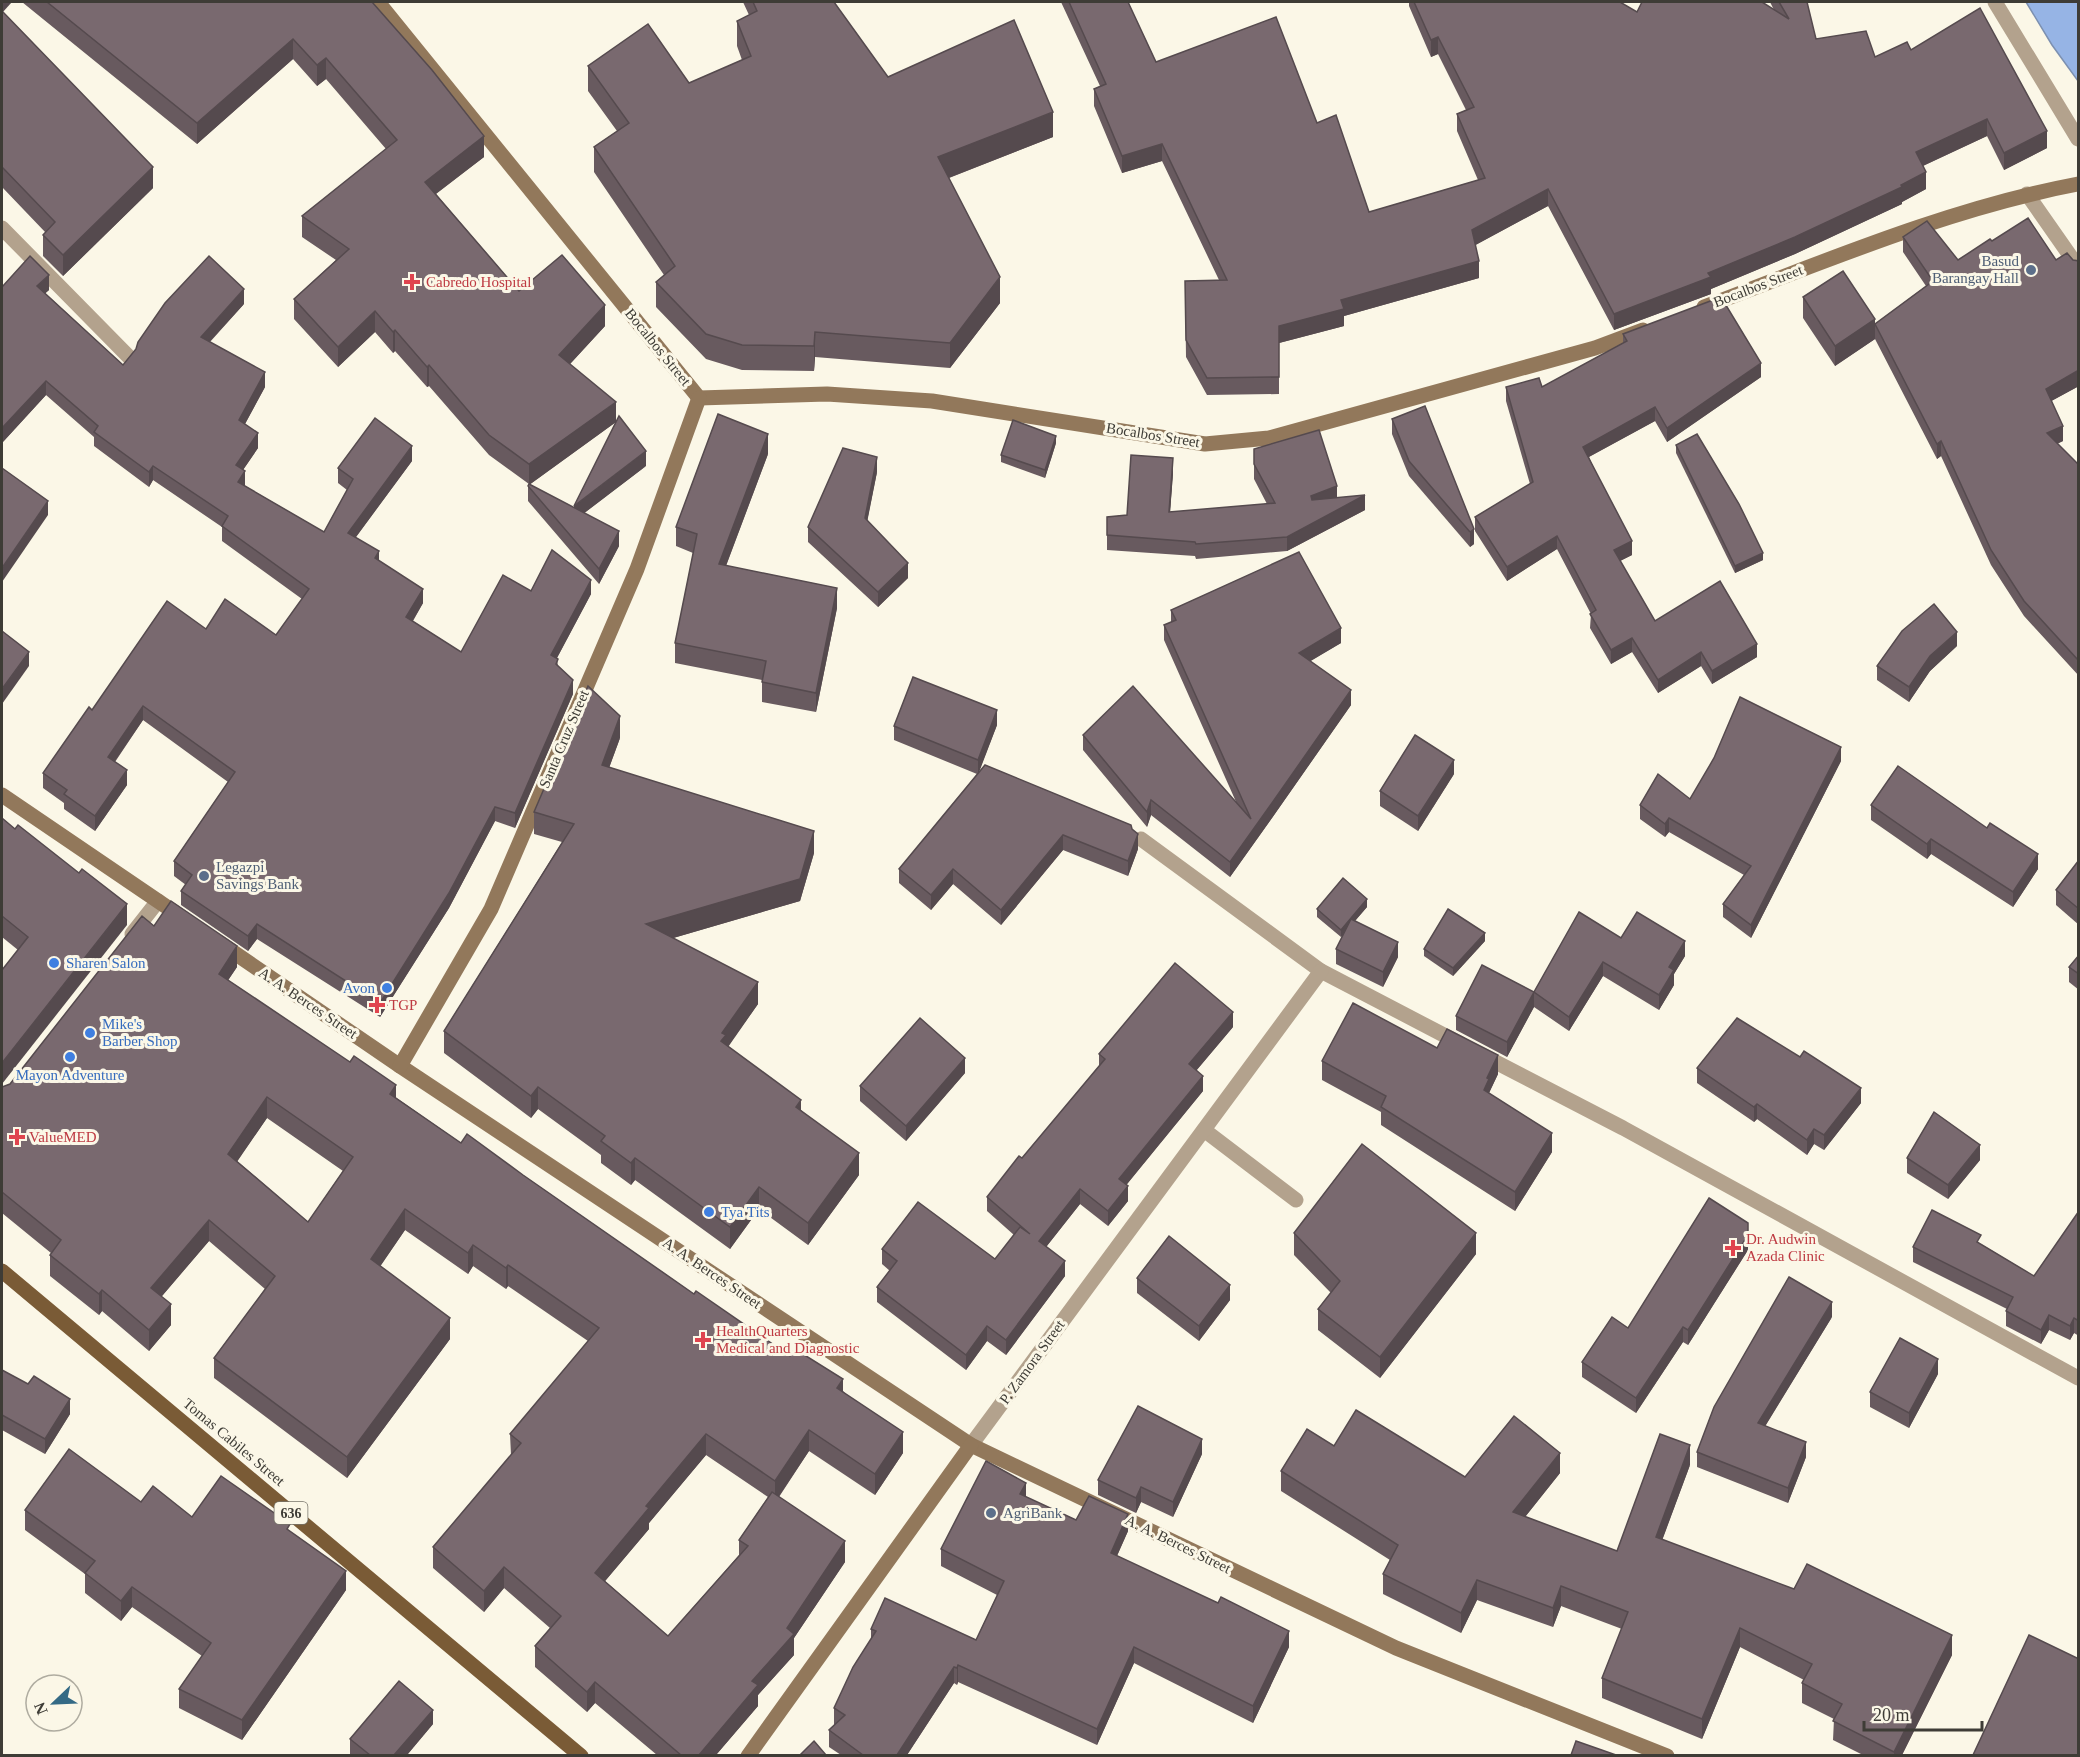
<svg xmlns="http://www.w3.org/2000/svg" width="2080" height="1757" font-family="'Times New Roman',serif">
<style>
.water{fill:#96b4e5;stroke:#7c90b0;stroke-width:1.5}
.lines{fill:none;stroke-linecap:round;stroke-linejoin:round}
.lane{stroke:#b3a28d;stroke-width:15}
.street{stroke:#b3a28d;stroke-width:15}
.secondary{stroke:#92785b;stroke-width:15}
.primary{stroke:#7a5b36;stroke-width:15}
.wall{fill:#685a5f;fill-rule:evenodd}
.shaded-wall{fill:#554a4e}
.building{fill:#79696f;stroke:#554a4e;stroke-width:1.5;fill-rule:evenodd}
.service-dot{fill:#5c6f8a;stroke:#fbf7e7;stroke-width:2}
.health-dot{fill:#e0444e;stroke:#fbf7e7;stroke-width:2}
.shop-dot{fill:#3f7fe0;stroke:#fbf7e7;stroke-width:2}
.labels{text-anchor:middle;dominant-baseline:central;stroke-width:6;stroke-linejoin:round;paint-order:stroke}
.shield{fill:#fbf7e7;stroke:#77746b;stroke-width:1.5}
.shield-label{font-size:14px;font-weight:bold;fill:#3e3c36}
.service-label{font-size:15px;fill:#4e5e75;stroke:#fbf7e7;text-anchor:start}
.health-label{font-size:15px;fill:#be3a42;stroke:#fbf7e7;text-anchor:start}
.street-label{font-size:15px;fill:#3e3c36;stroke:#fbf7e7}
.shop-label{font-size:15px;fill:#366cbe;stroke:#fbf7e7;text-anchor:start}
</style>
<rect width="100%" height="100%" fill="#fbf7e7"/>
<!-- water -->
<polygon class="water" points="2026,2 2078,2 2078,81 2052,45"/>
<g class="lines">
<!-- lane -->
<polyline class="lane" points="1204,1130 1296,1200"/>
<!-- street -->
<g class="street">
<polyline points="1995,2 2078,139"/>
<polyline points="2027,194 2078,267"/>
<polyline points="2,228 129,357"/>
<polyline points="1141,839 1321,971 1461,1044"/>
<polyline points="132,934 158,901"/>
<polyline points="1482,1055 1623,1128 2078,1378"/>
<polyline points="971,1445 1321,971"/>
</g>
<!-- secondary -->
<g class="secondary">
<polyline points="378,2 699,398 827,394 932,401 1205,444 1269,438 1595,348 1643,330"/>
<path d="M1704,307c122,-46 247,-99 374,-123"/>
<polyline points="2,795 183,918"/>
<polyline points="220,943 400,1066 971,1445 1396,1648 1667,1756"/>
<polyline points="400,1066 491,909 637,569 699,398"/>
<polyline points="748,1756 971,1445"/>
</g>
<!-- primary -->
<polyline class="primary" points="2,1271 581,1756"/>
</g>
<!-- wall -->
<g class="wall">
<polygon points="2,2 2,12 153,188 63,276 43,256 43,235 46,233 2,187"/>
<polygon points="22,2 372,2 484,157 436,194 519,291 605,326 570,364 616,422 529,485 574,508 646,466 584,513 619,546 599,584 528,501 528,486 529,484 489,455 429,386 427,387 395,351 393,353 375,332 338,367 294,319 294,299 336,260 302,237 302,216 386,149 326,79 317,86 293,59 197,144"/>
<polygon points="743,2 834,2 888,77 1053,137 949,178 1000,303 950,368 815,357 814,371 742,370 706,359 656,307 656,282 664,275 594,172 594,147 617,131 588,91 588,66 689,83 742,60 737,46 737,21 749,15"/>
<polygon points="993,2 1007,2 993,3"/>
<polygon points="1061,2 1128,2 1156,62 1317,123 1369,212 1478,180 1457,131 1457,114 1466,110 1438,54 1431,57 1409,6 1409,2 1620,2 1637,12 1774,10 1770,2 1807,2 1816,39 1875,57 1911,50 2047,148 2004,170 1987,136 1923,166 1926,189 1902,202 1902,204 1795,254 1711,289 1711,294 1614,330 1548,206 1475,245 1479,278 1344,316 1344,326 1279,343 1279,394 1207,395 1186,357 1185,281 1219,280 1162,161 1122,173 1094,106 1094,89 1100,86"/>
<polygon points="1903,237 1958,260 1992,241 2056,260 2073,260 2079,261 2079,386 2051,401 2063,441 2057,444 2079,465 2079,676 2024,616 1991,565 1941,456 1937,459 1875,339 1835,366 1803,318 1803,297 1875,324 1926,286 1903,252"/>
<polygon points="2,287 49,290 45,293 123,365 244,304 210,342 265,387 245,424 258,448 243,470 245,486 324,532 347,490 338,483 338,468 412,461 355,538 423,603 413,621 461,652 531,591 591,594 557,658 558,667 573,694 515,828 495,821 449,908 380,1017 257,939 248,951 181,905 181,891 186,885 174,876 174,861 228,782 143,720 115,762 127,785 95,831 64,809 64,803 43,788 43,773 92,710 206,629 276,635 302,599 222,541 222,527 153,480 149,487 94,446 94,437 46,395 2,443"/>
<polygon points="1623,334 1761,377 1667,442 1655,421 1589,457 1632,555 1620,561 1655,621 1757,657 1712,684 1701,666 1658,693 1632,652 1611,664 1590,628 1591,614 1557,549 1507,581 1475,531 1475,517 1530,484 1506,401 1506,387 1542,387 1623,343"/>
<polygon points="1425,406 1474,544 1470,547 1409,476 1392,434 1392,419"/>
<polygon points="1056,443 1045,478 1001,462 1001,455"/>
<polygon points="1676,445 1763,560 1735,573 1676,453"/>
<polygon points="1254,449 1337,498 1365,510 1287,551 1196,559 1195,556 1107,550 1107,517 1127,515 1173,473 1170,512 1267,504 1254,479"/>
<polygon points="768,454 726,566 837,608 816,712 762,702 762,680 675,663 675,643 693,553 676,546 676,527"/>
<polygon points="877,472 867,521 908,578 878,607 808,542 808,527"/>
<polygon points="1171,610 1341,643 1310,661 1351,705 1272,818 1230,877 1151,815 1147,827 1083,750 1083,735 1237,804 1164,640 1164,625 1171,622"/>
<polygon points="1957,646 1930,671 1909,702 1877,680 1877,666"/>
<polygon points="997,725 979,771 1138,849 1128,876 1063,850 1001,925 953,884 931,910 899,883 899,869 977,774 894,740 894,726"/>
<polygon points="620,738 609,768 814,853 800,901 673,938 758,1004 728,1046 801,1110 859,1175 808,1245 759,1209 730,1249 635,1180 631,1185 601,1163 601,1155 538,1109 531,1118 444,1053 444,1031 562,842 534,834 534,812"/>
<polygon points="1841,761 1751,938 1723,917 1723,904 1744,875 1669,832 1665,837 1640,819 1640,805 1690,799"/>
<polygon points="1454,774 1418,831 1380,806 1380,791"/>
<polygon points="1871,805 2038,869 2013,907 1931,854 1927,859 1871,820"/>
<polygon points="2,818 127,925 18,950 2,937"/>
<polygon points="2079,860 2079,925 2056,905 2056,890"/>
<polygon points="1367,907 1355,921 1398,957 1383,987 1336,964 1336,949 1344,934 1341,937 1317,917 1317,909"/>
<path d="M154,926l83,41 -9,13 233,163 62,32 171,119 149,97 60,62 -28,42 -66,-44 -30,46 66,65 -51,76v17l-36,40v11l-42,49h-59l-62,-52 -8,9 -52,-45v-21l15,-18 -46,-40 -20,24 -51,-44v-21l78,-92 -1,-21 78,-93 -80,-55 -2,3 -33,-23 -5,8 -63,-44 -25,36 70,73 -103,139 -133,-100v-20l51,-69 -56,-48 -48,56 10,28 -22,26 -47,-40 -3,4 -49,-39v-21l1,-2 -49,-40v-126l8,-3zM267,1118l76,53 -35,51 -71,-61zM706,1455l62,42 -29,43v15l-71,81 -63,-55 44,-52v-6z"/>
<polygon points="1621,938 1685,956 1674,974 1674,985 1659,1010 1603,976 1569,1031 1534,1007 1507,1057 1456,1030 1456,1016 1534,992"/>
<polygon points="1485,941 1453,976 1424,956 1424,949"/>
<polygon points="2079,955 2079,990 2069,982 2069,967"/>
<polygon points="1233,1027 1196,1071 1203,1091 1126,1185 1128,1201 1108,1226 1080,1204 1046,1247 1065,1276 1006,1355 987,1341 966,1370 877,1302 877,1287 890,1271 882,1264 882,1249 995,1259 1014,1235 987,1211 987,1197 1022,1158 1099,1066 1099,1054"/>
<polygon points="1437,1048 1498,1074 1489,1093 1552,1152 1515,1211 1381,1125 1381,1112 1322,1080 1322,1061"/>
<polygon points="1800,1057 1861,1103 1824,1150 1814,1144 1807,1155 1757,1119 1754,1122 1697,1083 1697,1068"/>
<polygon points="965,1073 906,1141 860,1101 860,1086"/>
<polygon points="1907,1158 1980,1160 1948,1199 1907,1173"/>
<polygon points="2079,1211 2079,1336 2074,1333 2070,1340 2049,1330 2041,1344 2006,1326 2006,1311 2007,1309 1913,1262 1913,1247 1981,1244 2034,1276"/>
<polygon points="1294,1233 1476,1254 1380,1378 1318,1330 1318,1309 1331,1293 1294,1255"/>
<polygon points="1748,1250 1688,1345 1683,1342 1636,1413 1582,1377 1582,1362 1628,1328"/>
<polygon points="1137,1278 1230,1300 1199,1341 1137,1293"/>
<polygon points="1832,1317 1765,1426 1806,1457 1788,1503 1697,1467 1697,1452"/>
<polygon points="2,1370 70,1414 45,1454 2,1430"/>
<polygon points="1938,1374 1909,1428 1870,1407 1870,1392"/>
<polygon points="1334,1446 1465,1477 1560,1473 1525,1517 1617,1551 1690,1465 1662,1540 1952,1655 1902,1755 1863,1755 1833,1740 1834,1719 1802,1703 1802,1683 1804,1680 1740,1647 1702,1739 1602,1698 1602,1678 1622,1629 1561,1606 1553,1627 1477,1600 1461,1633 1383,1594 1383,1574 1390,1560 1281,1491 1281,1471"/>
<polygon points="1202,1454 1173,1517 1141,1502 1136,1513 1098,1495 1098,1480"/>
<polygon points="1026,1497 1076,1520 1128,1531 1117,1556 1289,1647 1253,1723 1134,1663 1097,1745 958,1682 957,1685 954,1683 907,1755 841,1755 829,1747 829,1730 835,1725 834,1725 834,1708 871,1639 871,1629 976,1640 997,1595 941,1566 941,1549"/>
<polygon points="141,1502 192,1517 290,1532 346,1590 242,1740 179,1708 179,1689 202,1656 132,1607 121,1621 85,1593 85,1574 25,1530 25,1510"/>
<polygon points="433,1724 407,1755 352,1755 350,1754 350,1739"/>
</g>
<!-- shaded-wall -->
<g class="shaded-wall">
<polygon points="2,2 12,2 2,13"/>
<polygon points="1438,37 1438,54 1431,57 1431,40"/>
<polygon points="293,39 293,59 197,144 197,123"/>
<polygon points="326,58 326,79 317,86 317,65"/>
<polygon points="1053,112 1053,137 938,182 938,157"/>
<polygon points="1987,119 1987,136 1916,169 1916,152"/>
<polygon points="2047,131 2047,148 2004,170 2004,153"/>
<polygon points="484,136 484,157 425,202 425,182"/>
<polygon points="1162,144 1162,161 1122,173 1122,156"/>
<polygon points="153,167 153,188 63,276 63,255"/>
<polygon points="1926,172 1926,189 1902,202 1902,204 1795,254 1711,289 1711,294 1614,330 1614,314 1708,273 1901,185"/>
<polygon points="1548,189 1548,206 1472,247 1472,230"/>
<polygon points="1479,261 1479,278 1344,316 1344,326 1279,343 1279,326 1341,300"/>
<polygon points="49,275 49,290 37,301 37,286"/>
<polygon points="1000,277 1000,303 950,368 950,343"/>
<polygon points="244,289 244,304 201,351 201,337"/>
<polygon points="605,305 605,326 559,376 559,355"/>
<polygon points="375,311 375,332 338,367 338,347"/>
<polygon points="1875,319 1875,339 1835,366 1835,346"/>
<polygon points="395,330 395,351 393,353 393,332"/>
<polygon points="815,332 815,357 814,371 814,346"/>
<polygon points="1761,363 1761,377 1667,442 1667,428"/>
<polygon points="429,365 429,386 427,387 427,367"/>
<polygon points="2079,370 2079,386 2046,404 2046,389"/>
<polygon points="265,372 265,387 239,435 239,420"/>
<polygon points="46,381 46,395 2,443 2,428"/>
<polygon points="616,402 616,422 529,485 529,464"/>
<polygon points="1655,407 1655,421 1583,460 1583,447"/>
<polygon points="2063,426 2063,441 2047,448 2047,433"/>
<polygon points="258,433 258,448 236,480 236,465"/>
<polygon points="768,434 768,454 719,584 719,564"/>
<polygon points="1056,436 1056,443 1045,478 1045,470"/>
<polygon points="1941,441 1941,456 1937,459 1937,444"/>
<polygon points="412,446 412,461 348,548 348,533"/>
<polygon points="646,451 646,466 574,521 574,506"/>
<polygon points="877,457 877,472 865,533 865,518"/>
<polygon points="1173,458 1173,473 1169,527 1169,512"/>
<polygon points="153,466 153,480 149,487 149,472"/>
<polygon points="245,471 245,486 238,482"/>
<polygon points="1337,486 1337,501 1311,511 1311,496"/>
<polygon points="1365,495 1365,510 1287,551 1287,537"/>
<polygon points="48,501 48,515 2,582 2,568"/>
<polygon points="1474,529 1474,544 1470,547 1470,532"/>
<polygon points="619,531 619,546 599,584 599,569"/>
<polygon points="1557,536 1557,549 1507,581 1507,567"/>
<polygon points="1632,541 1632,555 1614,564 1614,550"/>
<polygon points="379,551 379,565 375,558"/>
<polygon points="1763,553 1763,560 1735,573 1735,566"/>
<polygon points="908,563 908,578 878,607 878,592"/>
<polygon points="591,580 591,594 551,669 551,655"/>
<polygon points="837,588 837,608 816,712 816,693"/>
<polygon points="423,589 423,603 406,632 406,617"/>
<polygon points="1341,628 1341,643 1299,668 1299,653"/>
<polygon points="1957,632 1957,646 1930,671 1909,702 1909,687 1930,656"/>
<polygon points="1632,638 1632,652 1611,664 1611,650"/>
<polygon points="1757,644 1757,657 1712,684 1712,671"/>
<polygon points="29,652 29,666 2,704 2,689"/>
<polygon points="1701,652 1701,666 1658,693 1658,680"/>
<polygon points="573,680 573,694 515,828 515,813"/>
<polygon points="1351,690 1351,705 1272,818 1230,877 1230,862"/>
<polygon points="143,706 143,720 108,771 108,757"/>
<polygon points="997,710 997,725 978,775 978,760"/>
<polygon points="620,716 620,738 602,787 602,765"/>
<polygon points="1841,747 1841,761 1751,938 1751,925"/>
<polygon points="1454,760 1454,774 1418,831 1418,816"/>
<polygon points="127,770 127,785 95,831 95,816"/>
<polygon points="1151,800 1151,815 1147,827 1147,812"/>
<polygon points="495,807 495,821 449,908 380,1017 380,1003"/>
<polygon points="1669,818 1669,832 1665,837 1665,824"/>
<polygon points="814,831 814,853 800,901 646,946 646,924"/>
<polygon points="1138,834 1138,849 1128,876 1128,861"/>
<polygon points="1063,835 1063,850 1001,925 1001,910"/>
<polygon points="1931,839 1931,854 1927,859 1927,844"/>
<polygon points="2038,854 2038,869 2013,907 2013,892"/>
<polygon points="953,869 953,884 931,910 931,895"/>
<polygon points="1367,899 1367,907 1341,937 1341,930"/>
<polygon points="127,904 127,925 2,1084 2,1063"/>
<polygon points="257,924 257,939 248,951 248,936"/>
<polygon points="1485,933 1485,941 1453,976 1453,968"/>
<polygon points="1685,941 1685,956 1674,974 1674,985 1659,1010 1659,995 1669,967"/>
<polygon points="1398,942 1398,957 1383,987 1383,972"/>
<polygon points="237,946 237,967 219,994 219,974"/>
<polygon points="1603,962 1603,976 1569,1031 1569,1017"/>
<polygon points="758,982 758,1004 726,1050 721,1041 722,1033"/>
<polygon points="1534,992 1534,1007 1507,1057 1507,1042"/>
<polygon points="1233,1012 1233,1027 1189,1079 1189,1064"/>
<polygon points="1498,1055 1498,1074 1489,1093 1484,1090 1487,1078"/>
<polygon points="965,1058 965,1073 906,1141 906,1126"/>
<polygon points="1203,1076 1203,1091 1119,1194 1119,1179"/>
<polygon points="396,1085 396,1106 390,1094"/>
<polygon points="538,1087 538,1109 531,1118 531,1096"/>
<polygon points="1861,1088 1861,1103 1824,1150 1824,1135"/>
<polygon points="267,1097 267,1118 228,1175 228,1154"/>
<polygon points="801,1100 801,1122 796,1107"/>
<polygon points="1757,1104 1757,1119 1754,1122 1754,1107"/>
<polygon points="1814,1129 1814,1144 1807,1155 1807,1140"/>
<polygon points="1552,1133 1552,1152 1515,1211 1515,1192"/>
<polygon points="1980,1145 1980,1160 1948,1199 1948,1185"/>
<polygon points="859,1153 859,1175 808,1245 808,1223"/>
<polygon points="635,1158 635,1180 631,1185 631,1163"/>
<polygon points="1128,1186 1128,1201 1108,1226 1108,1211"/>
<polygon points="759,1187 759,1209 730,1249 730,1227"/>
<polygon points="1080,1189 1080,1204 1039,1256 1039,1241"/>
<polygon points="405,1209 405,1230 371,1280 371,1259"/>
<polygon points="209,1220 209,1241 151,1309 151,1288"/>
<polygon points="1476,1233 1476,1254 1380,1378 1380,1357"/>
<polygon points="1748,1235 1748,1250 1688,1345 1688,1330"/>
<polygon points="473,1245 473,1266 468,1274 468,1253"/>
<polygon points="1065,1261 1065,1276 1006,1355 1006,1340"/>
<polygon points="508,1265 508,1286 506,1289 506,1268"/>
<polygon points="1230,1285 1230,1300 1199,1341 1199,1326"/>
<polygon points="102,1290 102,1311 99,1315 99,1294"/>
<polygon points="1832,1302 1832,1317 1758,1438 1758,1423"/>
<polygon points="171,1304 171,1325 149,1351 149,1330"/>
<polygon points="2049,1315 2049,1330 2041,1344 2041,1330"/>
<polygon points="450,1318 450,1339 347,1478 347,1457"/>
<polygon points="2074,1318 2074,1333 2070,1340 2070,1326"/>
<polygon points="987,1326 987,1341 966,1370 966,1355"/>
<polygon points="1683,1327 1683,1342 1636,1413 1636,1398"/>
<polygon points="1938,1359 1938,1374 1909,1428 1909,1413"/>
<polygon points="843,1379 843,1400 837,1388"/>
<polygon points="70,1399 70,1414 45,1454 45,1439"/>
<polygon points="809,1430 809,1451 775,1502 775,1481"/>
<polygon points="903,1432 903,1453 875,1495 875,1474"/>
<polygon points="706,1434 706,1455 649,1523 649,1529 595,1593 595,1573 646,1506"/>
<polygon points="1202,1439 1202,1454 1173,1517 1173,1502"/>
<polygon points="1806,1442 1806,1457 1788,1503 1788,1488"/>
<polygon points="1690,1445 1690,1465 1656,1557 1656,1537"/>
<polygon points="1560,1453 1560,1473 1513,1532 1513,1512"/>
<polygon points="1026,1483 1026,1499 1020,1494"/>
<polygon points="1141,1487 1141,1502 1136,1513 1136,1498"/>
<polygon points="1128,1514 1128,1531 1111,1569 1111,1553"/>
<polygon points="845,1541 845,1562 794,1638 794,1655 758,1695 758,1706 716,1755 699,1755 752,1681"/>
<polygon points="504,1567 504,1588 484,1612 484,1591"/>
<polygon points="346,1571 346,1590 242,1740 242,1720"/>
<polygon points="1477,1580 1477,1600 1461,1633 1461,1613"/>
<polygon points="1561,1586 1561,1606 1553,1627 1553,1608"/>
<polygon points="132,1587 132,1607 121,1621 121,1601"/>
<polygon points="1740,1628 1740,1647 1702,1739 1702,1719"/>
<polygon points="1289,1631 1289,1647 1253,1723 1253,1706"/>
<polygon points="1952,1635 1952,1655 1902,1755 1894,1755 1894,1752"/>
<polygon points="1134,1647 1134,1663 1097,1745 1097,1729"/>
<polygon points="958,1665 958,1682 957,1685 957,1668"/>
<polygon points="954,1667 954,1683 907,1755 897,1755"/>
<polygon points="595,1682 595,1703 587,1712 587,1692"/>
<polygon points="433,1710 433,1724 407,1755 394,1755"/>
</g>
<!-- building -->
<g class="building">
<polygon points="47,2 372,2 432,70 484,136 425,182 519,291 562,255 605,305 559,355 616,402 529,464 489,435 429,365 427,367 395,330 393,332 375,311 338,347 294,299 349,249 302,216 397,140 326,58 317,65 293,39 197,123"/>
<polygon points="753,2 834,2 888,77 1014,20 1053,112 938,157 1000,277 950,343 815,332 814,346 742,345 706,334 656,282 675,266 594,147 629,123 588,66 648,24 689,83 751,56 737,21 757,11"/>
<polygon points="1069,2 1128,2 1156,62 1276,17 1317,123 1336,115 1369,212 1485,178 1457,114 1474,107 1438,37 1431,40 1414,2 1620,2 1637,12 1642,2 1762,2 1789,19 1779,2 1807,2 1816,39 1866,31 1875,57 1907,42 1911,50 1980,8 2047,131 2004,153 1987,119 1916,152 1926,172 1901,185 1902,187 1795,237 1708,273 1711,277 1614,314 1548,189 1472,230 1479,261 1341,300 1344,309 1279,326 1279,377 1207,378 1186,340 1185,281 1227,280 1162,144 1122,156 1094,89 1106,84"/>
<polygon points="2,11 153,167 63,255 43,235 55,222 2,167"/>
<polygon points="2028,218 2056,260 2067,253 2073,260 2079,261 2079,370 2046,389 2063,426 2047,433 2079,465 2079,661 2024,601 1991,550 1941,441 1937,444 1875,324 1933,281 1903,237 1927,221 1958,260 1990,239 1992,241"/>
<polygon points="30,256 49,275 37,286 123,365 136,349 138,342 165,303 209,256 244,289 201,337 265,372 239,420 258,433 236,465 245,471 238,482 324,532 353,479 338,468 375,418 412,446 348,533 379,551 375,558 423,589 406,617 461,652 503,575 531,591 552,550 591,580 551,655 558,659 556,664 573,680 515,813 495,807 449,893 380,1003 257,924 248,936 181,891 192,875 174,861 235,772 143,706 108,757 127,770 95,816 64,794 67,790 43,773 89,707 92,710 167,601 206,629 225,599 276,635 309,589 222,526 228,516 153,466 149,472 94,432 98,426 46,381 2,428 2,287"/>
<polygon points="1843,271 1875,319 1835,346 1803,297"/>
<polygon points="1721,297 1761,363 1667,428 1655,407 1583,447 1632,541 1614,550 1655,621 1720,581 1757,644 1712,671 1701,652 1658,680 1632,638 1611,650 1590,614 1596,610 1557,536 1507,567 1475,517 1533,482 1506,387 1539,378 1542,387 1627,341 1623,334"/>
<polygon points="1425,406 1474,529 1470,532 1409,461 1392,419"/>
<polygon points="718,414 768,434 719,564 837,588 816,693 762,682 766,661 675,643 697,534 676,527"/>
<polygon points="619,416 646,451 574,506"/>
<polygon points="1013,420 1056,436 1045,470 1001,455"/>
<polygon points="1319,430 1337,486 1311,496 1312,500 1365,495 1287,537 1196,544 1195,542 1107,535 1107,517 1127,515 1131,455 1173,458 1169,512 1275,503 1254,464 1254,449"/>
<polygon points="1697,434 1739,504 1763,553 1735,566 1676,445"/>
<polygon points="843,448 877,457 865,518 908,563 878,592 808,527"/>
<polygon points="2,468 48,501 2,568"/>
<polygon points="529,484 619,531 599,569 528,486"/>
<polygon points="1299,552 1341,628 1299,653 1351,690 1272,803 1230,862 1151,800 1147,812 1083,735 1133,686 1251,819 1164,625 1176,620 1171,610"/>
<polygon points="1934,604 1957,632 1930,656 1909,687 1877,666 1902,631"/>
<polygon points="2,631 29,652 2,689"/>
<polygon points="913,677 997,710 978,760 894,726"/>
<polygon points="588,686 620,716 602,765 814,831 800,879 646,924 758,982 722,1033 726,1035 721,1041 801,1100 796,1107 859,1153 808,1223 759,1187 730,1227 635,1158 631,1163 601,1141 605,1136 538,1087 531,1096 444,1031 574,824 534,812"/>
<polygon points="1740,697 1841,747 1751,925 1723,904 1751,866 1669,818 1665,824 1640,805 1658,774 1690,799 1714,758"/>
<polygon points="1415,735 1454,760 1418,816 1380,791"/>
<polygon points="985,765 1131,825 1132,829 1138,834 1128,861 1063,835 1001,910 953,869 931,895 899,869"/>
<polygon points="1898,766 1987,828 1990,823 2038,854 2013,892 1931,839 1927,844 1871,805"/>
<polygon points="2,818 15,829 18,825 79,873 82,869 127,904 2,1063 2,970 28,937 2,916"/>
<polygon points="2079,860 2079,909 2056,890"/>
<polygon points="1343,878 1367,899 1341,930 1317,909"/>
<path d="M171,901l66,45 -18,28 131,88 4,-6 42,29 -6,9 71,49 6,-9 56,41 171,119 2,-3 94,65 5,-7 48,30 -6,9 66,44 -28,42 -66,-44 -34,51 -69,-47 -60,72 3,2 -54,65 73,63 80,-90 -9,-6 33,-48 73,49 -58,87 7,6 -42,47 6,4 -59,70h-18l-86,-73 -8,10 -52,-46 26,-30 -57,-49 -20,24 -51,-44 88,-104 -11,-9 89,-106 -91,-63 -2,3 -33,-23 -5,8 -63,-44 -34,50 79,59 -103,139 -133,-99 61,-82 -66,-56 -58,68 20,16 -22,26 -47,-40 -3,4 -49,-39 11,-15 -59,-48v-105l8,-3 132,-168 12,10zM267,1097l86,60 -45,65 -80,-68z"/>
<polygon points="1448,909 1485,933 1453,968 1424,949"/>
<polygon points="1579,912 1621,938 1637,912 1685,941 1669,967 1674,970 1659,995 1603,962 1569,1017 1534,992"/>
<polygon points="1351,919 1398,942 1383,972 1336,949"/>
<polygon points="2079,955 2079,974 2069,967"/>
<polygon points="1175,963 1233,1012 1189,1064 1203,1076 1119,1179 1128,1186 1108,1211 1080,1189 1039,1241 1065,1261 1006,1340 987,1326 966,1355 877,1287 897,1261 882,1249 918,1202 995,1259 1020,1227 1030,1234 987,1197 1019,1156 1022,1158 1105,1059 1099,1054"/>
<polygon points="1482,965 1534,992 1507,1042 1456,1016"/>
<polygon points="1353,1003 1437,1048 1447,1029 1498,1055 1487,1078 1489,1079 1484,1090 1552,1133 1515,1192 1381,1107 1386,1096 1322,1061"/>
<polygon points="920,1018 965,1058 906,1126 860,1086"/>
<polygon points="1737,1018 1800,1057 1804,1051 1861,1088 1824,1135 1814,1129 1807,1140 1757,1104 1754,1107 1697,1068"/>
<polygon points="1934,1112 1980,1145 1948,1185 1907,1158"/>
<polygon points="1362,1144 1476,1233 1380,1357 1318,1309 1340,1281 1294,1233"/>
<polygon points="1709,1198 1748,1223 1748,1235 1688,1330 1683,1327 1636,1398 1582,1362 1612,1317 1628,1328"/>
<polygon points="1932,1210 1981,1235 1977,1242 2034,1276 2079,1211 2079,1321 2074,1318 2070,1326 2049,1315 2041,1330 2006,1311 2013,1297 1913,1247"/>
<polygon points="1169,1236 1230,1285 1199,1326 1137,1278"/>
<polygon points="1789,1277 1832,1302 1758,1423 1806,1442 1788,1488 1697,1452 1714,1407"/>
<polygon points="1900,1338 1938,1359 1909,1413 1870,1392"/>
<polygon points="2,1370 28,1384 34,1376 70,1399 45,1439 2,1415"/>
<polygon points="1138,1406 1202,1439 1173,1502 1141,1487 1136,1498 1098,1480"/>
<polygon points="1356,1410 1465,1477 1514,1416 1560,1453 1513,1512 1617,1551 1660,1434 1690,1445 1656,1537 1794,1589 1807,1564 1952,1635 1894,1752 1833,1721 1842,1704 1802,1683 1812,1664 1740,1628 1702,1719 1602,1678 1628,1612 1561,1586 1553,1608 1477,1580 1461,1613 1383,1574 1398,1545 1281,1471 1307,1429 1334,1446"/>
<polygon points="69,1449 141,1502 153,1486 192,1517 221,1476 290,1524 287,1529 346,1571 242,1720 179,1689 211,1643 132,1587 121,1601 85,1573 95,1561 25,1510"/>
<polygon points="986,1461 1026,1483 1020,1494 1076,1520 1089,1496 1128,1514 1111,1553 1218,1603 1221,1597 1289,1631 1253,1706 1134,1647 1097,1729 958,1665 957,1668 954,1667 897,1755 863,1755 829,1730 845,1715 834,1708 853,1667 876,1631 871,1629 885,1598 976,1640 1004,1581 941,1549"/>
<polygon points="2029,1635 2079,1659 2079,1755 1973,1755"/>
<polygon points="399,1681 433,1710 394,1755 370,1755 350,1739"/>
<polygon points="814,1741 826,1755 800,1755"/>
<polygon points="1576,1741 1616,1755 1571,1755"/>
</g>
<!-- markers -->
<g class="service-dot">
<circle cx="2031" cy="270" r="6"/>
<circle cx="204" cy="876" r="6"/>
<circle cx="991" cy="1513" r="6"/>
</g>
<g class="health-dot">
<path d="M409 273h6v6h6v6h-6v6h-6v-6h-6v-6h6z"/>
<path d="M374 996h6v6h6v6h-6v6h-6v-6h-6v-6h6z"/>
<path d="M14 1128h6v6h6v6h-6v6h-6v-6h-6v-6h6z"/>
<path d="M1730 1239h6v6h6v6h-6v6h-6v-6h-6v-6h6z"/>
<path d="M700 1331h6v6h6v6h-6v6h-6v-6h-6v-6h6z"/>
</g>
<g class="shop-dot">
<circle cx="54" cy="963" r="6"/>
<circle cx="387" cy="988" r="6"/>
<circle cx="90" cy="1033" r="6"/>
<circle cx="70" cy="1057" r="6"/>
<circle cx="709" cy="1212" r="6"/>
</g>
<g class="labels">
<!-- shield labels -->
<rect class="shield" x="274.5" y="1502" width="33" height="22" rx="4.5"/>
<g class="shield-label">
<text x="291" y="1513">636</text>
</g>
<!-- service labels -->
<g class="service-label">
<text x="2019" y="261" text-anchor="end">Basud<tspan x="2019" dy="17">Barangay Hall</tspan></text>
<text x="216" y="867">Legazpi<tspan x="216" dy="17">Savings Bank</tspan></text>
<text x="1003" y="1513">AgriBank</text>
</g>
<!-- health labels -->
<g class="health-label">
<text x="426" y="282">Cabredo Hospital</text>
<text x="389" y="1005">TGP</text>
<text x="29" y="1137">ValueMED</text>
<text x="1746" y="1239">Dr. Audwin<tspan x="1746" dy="17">Azada Clinic</tspan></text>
<text x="716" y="1331">HealthQuarters<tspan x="716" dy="17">Medical and Diagnostic</tspan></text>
</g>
<!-- street labels -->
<g class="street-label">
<text transform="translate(1758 286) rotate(-21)">Bocalbos Street</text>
<text transform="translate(658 347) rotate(51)">Bocalbos Street</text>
<text transform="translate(1153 435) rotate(9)">Bocalbos Street</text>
<text transform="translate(564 739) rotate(-67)">Santa Cruz Street</text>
<text transform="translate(308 1003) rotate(34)">A. A. Berces Street</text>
<text transform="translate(712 1273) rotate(34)">A. A. Berces Street</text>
<text transform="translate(1032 1362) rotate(-54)">P. Zamora Street</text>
<text transform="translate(234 1442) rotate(40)">Tomas Cabiles Street</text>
<text transform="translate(1178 1544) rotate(26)">A. A. Berces Street</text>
</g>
<!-- shop labels -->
<g class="shop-label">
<text x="66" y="963">Sharen Salon</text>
<text x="375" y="988" text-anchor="end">Avon</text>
<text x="102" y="1024">Mike's<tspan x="102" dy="17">Barber Shop</tspan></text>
<text x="70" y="1075" text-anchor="middle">Mayon Adventure</text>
<text x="721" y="1212">Tya Tits</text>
</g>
</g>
<!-- border -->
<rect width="2080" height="1757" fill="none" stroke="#3e3c36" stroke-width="6"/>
<!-- north arrow -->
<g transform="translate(54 1703) rotate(247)"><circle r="28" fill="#fbf7e7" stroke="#afaca0" stroke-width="1.5"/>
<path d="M0-4.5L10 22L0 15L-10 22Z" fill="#346a85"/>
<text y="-9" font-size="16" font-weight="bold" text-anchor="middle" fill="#3e3c36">N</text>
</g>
<!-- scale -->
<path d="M1864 1721v9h118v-9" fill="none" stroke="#3e3c36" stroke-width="3"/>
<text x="1873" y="1721" font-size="18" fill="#3e3c36" stroke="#fbf7e7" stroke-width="4.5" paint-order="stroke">20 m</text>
</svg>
